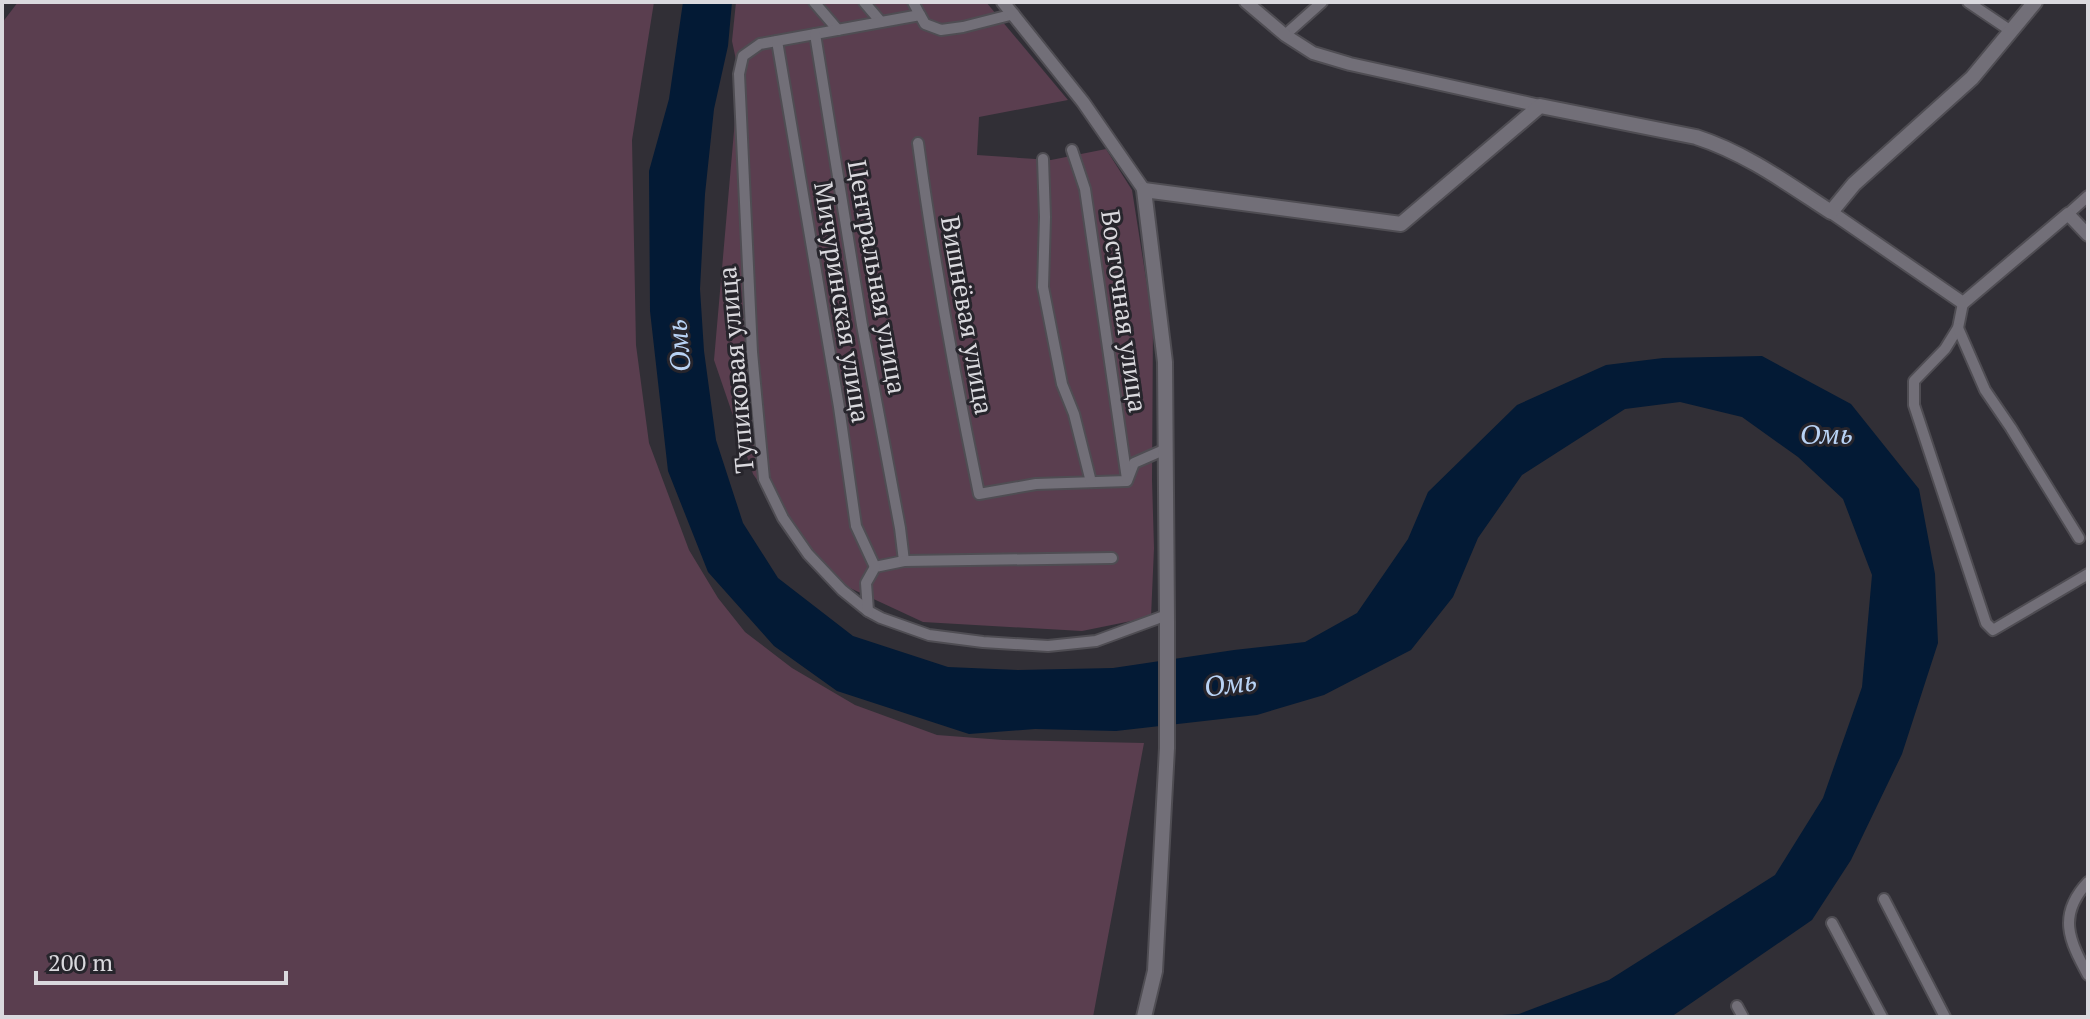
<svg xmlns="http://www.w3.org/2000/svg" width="2090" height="1019" font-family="'PT Serif',serif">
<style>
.green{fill:#5a3e4f}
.water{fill:#031a35}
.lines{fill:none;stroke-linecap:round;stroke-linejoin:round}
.minor-casing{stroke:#4f4d53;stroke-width:14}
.tertiary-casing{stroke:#4f4d53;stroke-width:16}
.secondary-casing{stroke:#4f4d53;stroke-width:18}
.minor{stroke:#726f78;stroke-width:10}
.tertiary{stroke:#726f78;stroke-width:12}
.secondary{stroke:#726f78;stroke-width:14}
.labels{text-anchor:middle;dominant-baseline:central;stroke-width:6;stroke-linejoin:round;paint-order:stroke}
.street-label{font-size:26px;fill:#dad9de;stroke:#27252c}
.water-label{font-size:28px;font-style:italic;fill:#b8d2f4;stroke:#27252c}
</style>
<rect width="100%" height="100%" fill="#312f36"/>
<!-- green -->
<g class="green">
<polygon points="18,2 654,2 632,140 636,345 649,443 689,550 718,598 745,632 792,668 855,705 937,735 1003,740 1144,743 1093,1017 2,1017 2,23"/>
<polygon points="736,2 986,2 1068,100 979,117 977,155 1051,160 1106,149 1132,190 1153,323 1152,480 1154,548 1151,617 1082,631 923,622 822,575 753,474 714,360 739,74 732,41"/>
</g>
<!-- water -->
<polygon class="water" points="683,2 732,2 728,46 714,109 705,194 700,289 704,351 716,440 743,523 778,578 853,636 948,667 1018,670 1113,668 1234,650 1305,642 1357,613 1408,539 1428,492 1517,405 1606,365 1663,358 1762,356 1851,404 1919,489 1935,574 1938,643 1902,754 1851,860 1812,920 1671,1017 1468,1017 1519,1014 1609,980 1775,875 1823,798 1862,687 1872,575 1843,499 1798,457 1742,417 1680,402 1625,409 1522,475 1478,538 1453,597 1411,650 1324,695 1257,715 1116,731 1035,729 969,734 837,691 774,646 708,572 668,471 650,311 649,171 669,99"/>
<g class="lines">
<defs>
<g id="minor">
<polyline points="814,2 838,30"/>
<polyline points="864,2 881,22"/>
<polyline points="913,2 920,15"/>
<polyline points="1968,2 2011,31"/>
<polyline points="1014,14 963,27 941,30 925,24 920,15 760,44 743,56 739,74 752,352 764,479 783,518 808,554 842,590 868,611 881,618 929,635 983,642 1048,646 1096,641 1167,615"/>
<polyline points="815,34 862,325 900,528 904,561 875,567 866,583 868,611"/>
<polyline points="1285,35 1322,2"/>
<polyline points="777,41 839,407 856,526 875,567"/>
<path d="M918,143c16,118 37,235 61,351l57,-10 91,-3 7,-18 32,-14"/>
<polyline points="1072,150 1085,189 1127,479"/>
<polyline points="1043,159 1045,217 1043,287 1062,384 1074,414 1091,482"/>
<polyline points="2068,214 2088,196"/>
<polyline points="1963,303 1958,328 1945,349 1914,381 1914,405 1986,623 1993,630 2088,574"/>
<polyline points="1958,328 1985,390 2011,428 2079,538"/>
<polyline points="904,561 1112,558"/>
<path d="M2088,882c-31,33 -19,58 0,93"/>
<polyline points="1884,899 1945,1017"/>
<polyline points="1832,923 1882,1017"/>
<polyline points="1737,1006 1743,1017"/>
</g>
<g id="tertiary">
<polyline points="1003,2 1083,102 1144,190"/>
<polyline points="1246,2 1285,35 1313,53 1350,64 1540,106"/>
<polyline points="1831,212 1963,303 2068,214 2088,235"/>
</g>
<path id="secondary" d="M1144,1017l11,-46 12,-223v-127l-2,-259 -21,-172 257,34 139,-118 156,31c50,16 92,47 135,75l23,-28 118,-106 63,-76"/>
</defs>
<!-- minor casing -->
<use href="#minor" class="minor-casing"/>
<!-- tertiary casing -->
<use href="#tertiary" class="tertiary-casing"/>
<!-- secondary casing -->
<use href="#secondary" class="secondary-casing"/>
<!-- minor -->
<use href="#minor" class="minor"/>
<!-- tertiary -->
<use href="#tertiary" class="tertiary"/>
<!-- secondary -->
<use href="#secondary" class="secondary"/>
</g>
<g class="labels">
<!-- street labels -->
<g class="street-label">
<text transform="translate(878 277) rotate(80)">Центральная улица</text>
<text transform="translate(843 302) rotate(81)">Мичуринская улица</text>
<text transform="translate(1125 311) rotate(82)">Восточная улица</text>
<text transform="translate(968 315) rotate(80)">Вишнёвая улица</text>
<text transform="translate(735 370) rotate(-95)">Тупиковая улица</text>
</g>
<!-- water labels -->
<g class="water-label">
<text transform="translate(678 346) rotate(-95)">Омь</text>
<text x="1826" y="433">Омь</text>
<text transform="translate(1230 683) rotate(-7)">Омь</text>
</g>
</g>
<!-- border -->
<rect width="2090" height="1019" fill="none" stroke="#dad9de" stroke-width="8"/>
<!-- scale -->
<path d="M36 971v12h250v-12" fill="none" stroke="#dad9de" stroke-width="4"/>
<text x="48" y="971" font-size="24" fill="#dad9de" stroke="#27252c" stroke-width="6" paint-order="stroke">200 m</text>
</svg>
